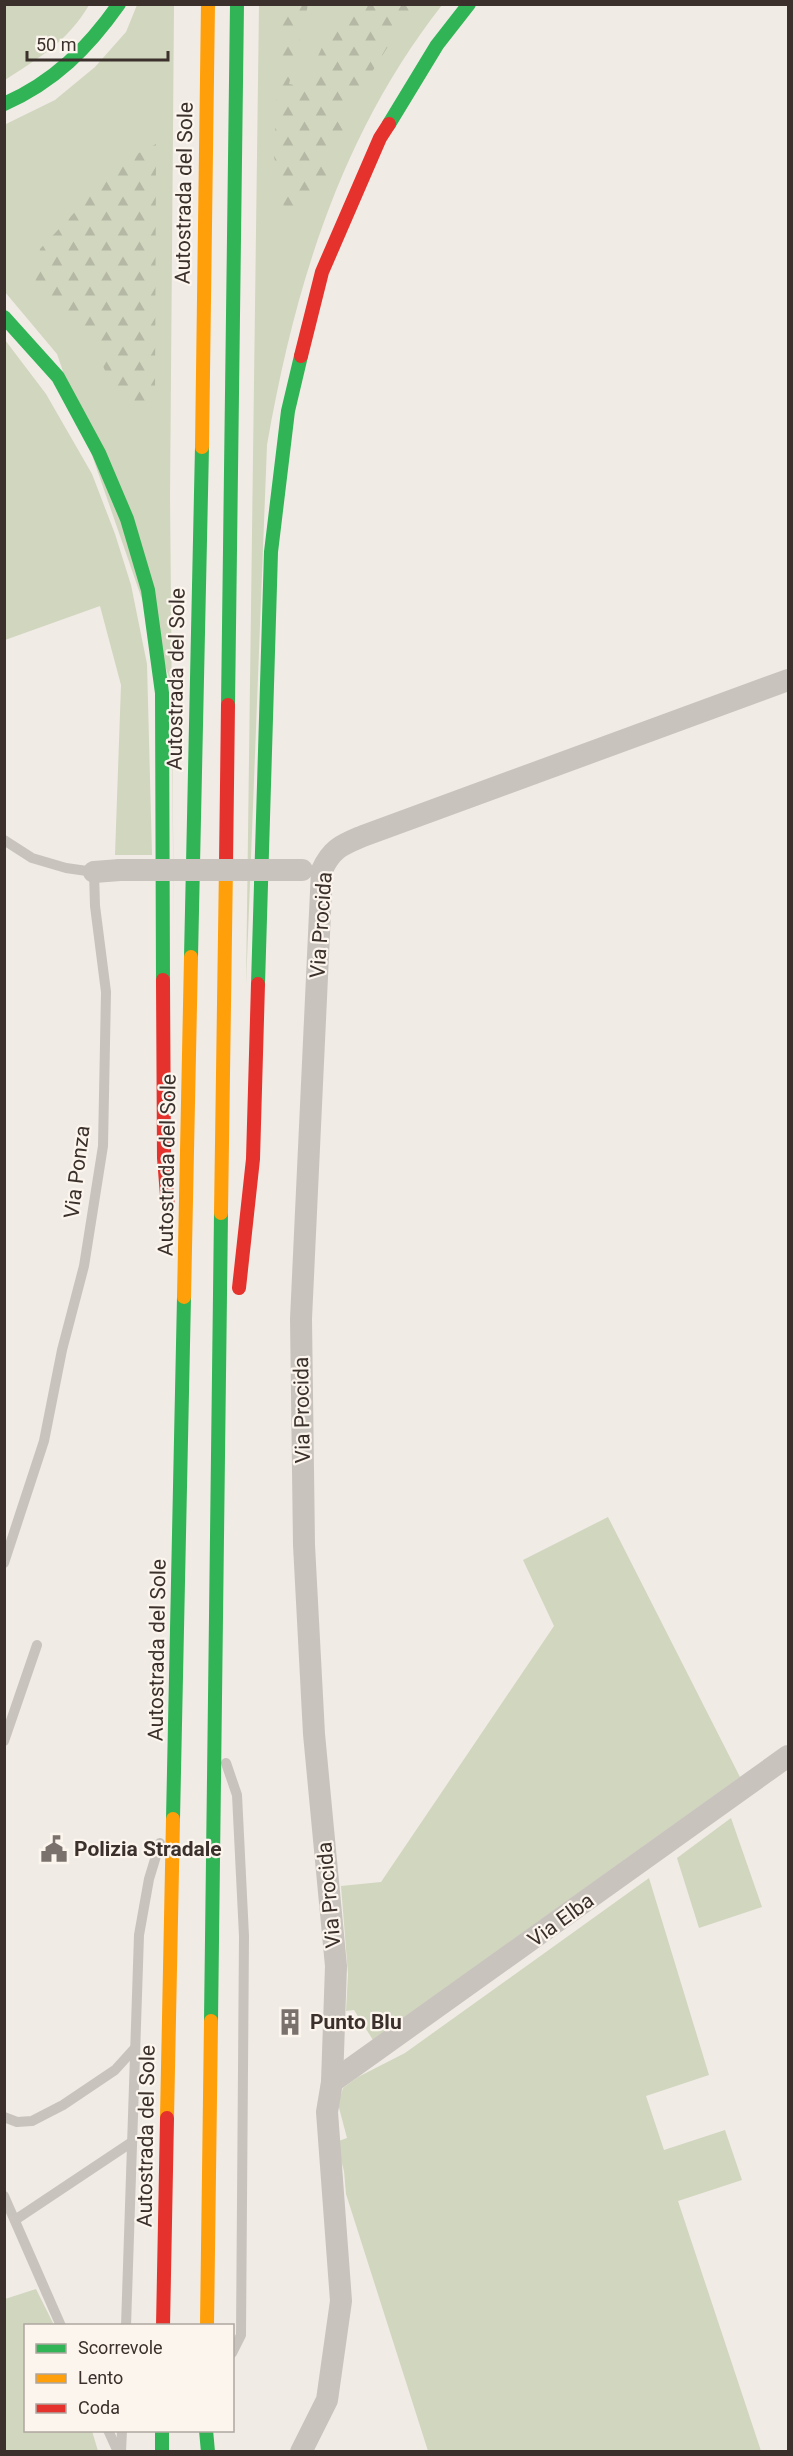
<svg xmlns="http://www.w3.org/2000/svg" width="793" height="2456" font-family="Roboto,sans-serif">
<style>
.grass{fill:#d1d6bf}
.forest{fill:url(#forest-firs)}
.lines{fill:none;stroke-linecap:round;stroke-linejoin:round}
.lane{stroke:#c9c3be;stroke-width:10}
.street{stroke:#c9c3be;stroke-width:22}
.fast{stroke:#30b455;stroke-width:14}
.slow{stroke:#ff9f0a;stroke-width:14}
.jam{stroke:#e5322d;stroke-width:14}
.street-bridge{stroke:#c9c3be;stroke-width:22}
.labels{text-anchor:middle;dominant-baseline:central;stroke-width:4.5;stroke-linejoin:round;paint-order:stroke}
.street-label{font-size:21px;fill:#3b302b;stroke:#fbf5ee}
.poi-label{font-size:21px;font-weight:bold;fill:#3b302b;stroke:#fbf5ee;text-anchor:start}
</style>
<defs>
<pattern id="forest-firs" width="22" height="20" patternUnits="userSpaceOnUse" patternTransform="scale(1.5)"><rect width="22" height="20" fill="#d1d6bf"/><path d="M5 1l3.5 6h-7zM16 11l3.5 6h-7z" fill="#b4b8a4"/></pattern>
</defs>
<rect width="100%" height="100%" fill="#f0ebe5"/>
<!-- grass -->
<g class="grass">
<path d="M4,5h85c-22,37 -49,52 -84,75z"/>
<polygon points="137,5 174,5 170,496 174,931 171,683 57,354 5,292 4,125 55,100 95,67 126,32"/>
<path d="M259,5h183c-101,129 -147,280 -175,440l-21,541z"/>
<polygon points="5,340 46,394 92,474 115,534 131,585 147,664 152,855 115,855 121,685 100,606 5,640"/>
<polygon points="608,1517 740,1777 373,2040 354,2010 346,2011 348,1974 341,1886 381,1882 554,1626 523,1560"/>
<polygon points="731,1818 762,1907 699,1928 677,1858"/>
<polygon points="649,1878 709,2075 646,2096 664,2150 725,2130 742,2180 678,2201 761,2451 428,2451 346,2194 344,2171 336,2142 347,2138 338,2104 343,2088 358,2077 405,2053"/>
<polygon points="36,2289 54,2325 26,2326 26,2430 92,2431 98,2451 5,2451 5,2299"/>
</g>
<!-- forest -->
<g class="forest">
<polygon points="278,5 308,5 289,84 304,87 328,34 353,5 414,5 355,99 314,207 285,213 274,156 279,49"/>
<polygon points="156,144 155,398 135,412 118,402 96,349 49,308 35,284 40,249 74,213 95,176"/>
</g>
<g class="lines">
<!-- lane -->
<g class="lane">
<polyline points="4,840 32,858 66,868 94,872 95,906 106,992 103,1146 84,1266 62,1350 44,1441 4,1563"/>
<polyline points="4,1741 37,1645"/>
<polyline points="226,1763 237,1795 244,1936 241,2335 232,2353"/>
<polyline points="4,2117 17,2122 32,2121 63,2105 115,2070 134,2049"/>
<polyline points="4,2196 61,2326"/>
<polyline points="15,2220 132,2142"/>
<polyline points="126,2326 139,1935 149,1879 160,1843"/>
<polyline points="108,2430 118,2452"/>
<polyline points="121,2452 122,2430"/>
</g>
<!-- street -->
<g class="street">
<polyline points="94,872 120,870"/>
<polyline points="332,2082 788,1756"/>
<path d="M301,2452l26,-52 14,-99 -14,-189 5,-30 4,-116 -22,-232 -10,-189 -3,-226 21,-449c10,-22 20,-25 41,-34l425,-156"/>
</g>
<!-- fast -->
<g class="fast">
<path d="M4,104c50,-22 84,-56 115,-100"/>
<polyline points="389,124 437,45 469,4"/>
<polyline points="4,317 58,377 99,453 127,519 148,590 162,693 163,980"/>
<polyline points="228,705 237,4"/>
<polyline points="191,957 202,447"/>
<polyline points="258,984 271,552 288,411 301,356"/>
<polyline points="173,1819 184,1297"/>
<polyline points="211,2021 221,1213"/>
<polyline points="162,2430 162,2452"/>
<polyline points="206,2430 208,2452"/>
</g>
<!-- slow -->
<g class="slow">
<polyline points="202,447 208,4"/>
<polyline points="221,1213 226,865"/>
<polyline points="184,1297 191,957"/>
<polyline points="167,2118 173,1819"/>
<polyline points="207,2326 211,2021"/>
</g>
<!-- jam -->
<g class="jam">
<polyline points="301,356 322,272 380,138 389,124"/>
<polyline points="226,865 228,705"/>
<polyline points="163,980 164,1158 168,1208"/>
<polyline points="239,1288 253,1159 258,984"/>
<polyline points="163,2326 167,2118"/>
</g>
<!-- street-bridge -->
<polyline class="street-bridge" points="120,870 302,870"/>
</g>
<!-- icons -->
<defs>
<symbol id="civic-bare" viewBox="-9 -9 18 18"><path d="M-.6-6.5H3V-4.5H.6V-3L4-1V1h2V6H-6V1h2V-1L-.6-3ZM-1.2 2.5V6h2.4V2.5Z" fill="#7a716c" stroke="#fbf5ee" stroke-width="2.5" paint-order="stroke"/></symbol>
<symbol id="building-bare" viewBox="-9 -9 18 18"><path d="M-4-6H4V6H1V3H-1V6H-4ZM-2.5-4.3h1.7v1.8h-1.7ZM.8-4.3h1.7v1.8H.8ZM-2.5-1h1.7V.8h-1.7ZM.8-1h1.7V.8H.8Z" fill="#7a716c" stroke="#fbf5ee" stroke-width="2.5" paint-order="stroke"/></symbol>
</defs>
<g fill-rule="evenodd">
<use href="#civic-bare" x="35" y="1830" width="38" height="38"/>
<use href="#building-bare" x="271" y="2003" width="38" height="38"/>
</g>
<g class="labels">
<!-- street labels -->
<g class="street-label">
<text transform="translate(184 193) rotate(-89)">Autostrada del Sole</text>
<text transform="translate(176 679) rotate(-89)">Autostrada del Sole</text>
<text transform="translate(321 925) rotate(-86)">Via Procida</text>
<text transform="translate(167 1165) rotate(-89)">Autostrada del Sole</text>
<text transform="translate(77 1172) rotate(-83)">Via Ponza</text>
<text transform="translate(302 1410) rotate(-91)">Via Procida</text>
<text transform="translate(157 1650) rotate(-89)">Autostrada del Sole</text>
<text transform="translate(329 1895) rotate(-95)">Via Procida</text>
<text transform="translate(561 1920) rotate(-36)">Via Elba</text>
<text transform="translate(146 2136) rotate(-89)">Autostrada del Sole</text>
</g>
<!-- poi labels -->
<g class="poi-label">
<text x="74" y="1849">Polizia Stradale</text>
<text x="310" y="2022">Punto Blu</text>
</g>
</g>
<!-- border -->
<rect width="793" height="2456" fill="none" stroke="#3b302b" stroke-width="12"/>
<!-- legend -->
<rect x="24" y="2324" width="210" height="108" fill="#fbf5ee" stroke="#aea6a0" stroke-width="1.5"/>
<rect x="36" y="2344" width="30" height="9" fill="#30b455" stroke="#aea6a0" stroke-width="1.5"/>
<text x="78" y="2354" font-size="18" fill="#3b302b">Scorrevole</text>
<rect x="36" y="2374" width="30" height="9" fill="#ff9f0a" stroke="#aea6a0" stroke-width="1.5"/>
<text x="78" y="2384" font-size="18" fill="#3b302b">Lento</text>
<rect x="36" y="2404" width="30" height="9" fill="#e5322d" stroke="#aea6a0" stroke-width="1.5"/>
<text x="78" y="2414" font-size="18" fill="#3b302b">Coda</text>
<!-- scale -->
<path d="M27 51v9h141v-9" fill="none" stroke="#3b302b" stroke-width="3"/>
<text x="36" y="51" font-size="18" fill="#3b302b" stroke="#fbf5ee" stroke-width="4.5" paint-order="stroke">50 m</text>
</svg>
